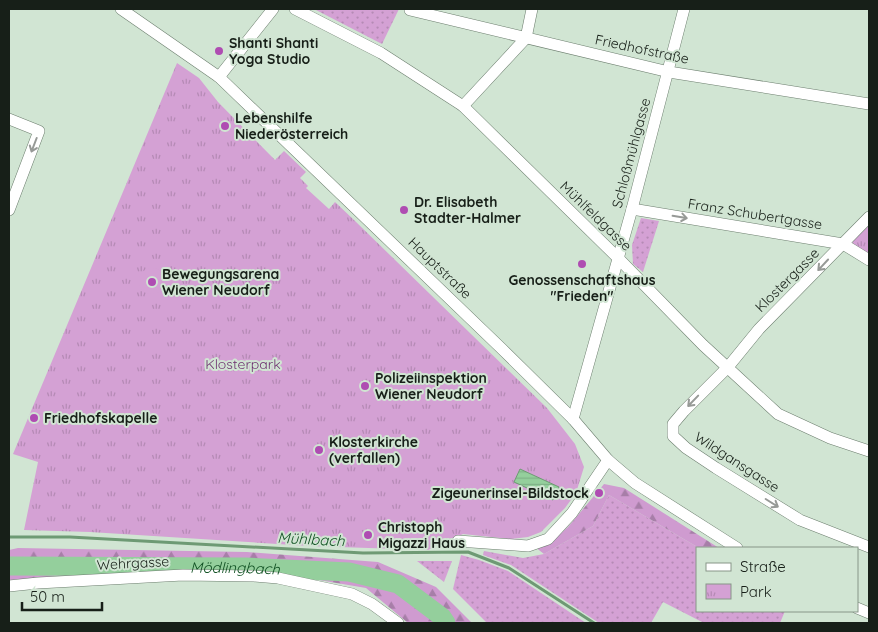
<svg xmlns="http://www.w3.org/2000/svg" width="878" height="632" font-family="Quicksand,sans-serif">
<style>
.grass{fill:url(#grass-dots)}
.forest{fill:url(#forest-firs)}
.park{fill:url(#park-tufts)}
.pitch{fill:#d4a1d4}
.water{fill:url(#water-rules);stroke:#6e9a74}
.lines{fill:none;stroke-linecap:round;stroke-linejoin:round}
.stream{stroke:#6e9a74;stroke-width:3}
.river{stroke:#94cf9c;stroke-width:19}
.minor-casing{stroke:#6c7e6e;stroke-width:12}
.minor{stroke:#fff;stroke-width:11}
.oneway{stroke:#979a97}
.poi-dot{fill:#af4cb2;stroke:#d1e5d3;stroke-width:2}
.labels{text-anchor:middle;dominant-baseline:central;stroke-width:4;stroke-linejoin:round;paint-order:stroke}
.poi-label{font-size:14px;font-weight:bold;fill:#171f18;stroke:#d1e5d3;text-anchor:start}
.street-label{font-size:14px;fill:#171f18;stroke:#d1e5d3}
.park-label{font-size:14px;fill:#6e3070;stroke:#d1e5d3}
.water-label{font-size:15px;font-style:italic;fill:#135325;stroke:#d1e5d3}
</style>
<defs>
<pattern id="grass-dots" width="8" height="8" patternUnits="userSpaceOnUse" patternTransform="scale(1.25)"><rect width="8" height="8" fill="#d4a1d4"/><path d="M2 2h.1M6 6h.1" fill="none" stroke="#b58ab5" stroke-width="1.8" stroke-linecap="round"/></pattern>
<pattern id="forest-firs" width="22" height="20" patternUnits="userSpaceOnUse" patternTransform="scale(1.25)"><rect width="22" height="20" fill="#cf9bd0"/><path d="M5 1l3.5 6h-7zM16 11l3.5 6h-7z" fill="#a77ea8"/></pattern>
<pattern id="park-tufts" width="24" height="20" patternUnits="userSpaceOnUse" patternTransform="scale(1.25)"><rect width="24" height="20" fill="#d4a1d4"/><path d="M3 7l-1-3M5 7V3M7 7l1-3M15 17l-1-3M17 17v-4M19 17l1-3" fill="none" stroke="#b58ab5"/></pattern>
<pattern id="water-rules" width="6" height="5" patternUnits="userSpaceOnUse" patternTransform="scale(1.25)"><rect width="6" height="5" fill="#94cf9c"/><path d="M0 2.5h6" fill="none" stroke="#7fb186"/></pattern>
</defs>
<rect width="100%" height="100%" fill="#d1e5d3"/>
<!-- grass -->
<g class="grass">
<polygon points="314,9 399,9 382,44"/>
<polygon points="641,218 659,221 643,272 633,264 632,245"/>
<polygon points="609,495 699,548 697,548 697,611 785,611 780,623 742,623 738,622 737,623 704,623 663,602 651,623 599,623 511,565 483,555 484,551 523,558 544,554 593,526"/>
<polygon points="461,555 479,560 508,571 586,623 487,623 453,589"/>
<polygon points="417,561 452,561 444,582"/>
</g>
<!-- forest -->
<g class="forest">
<polygon points="604,484 624,488 719,548 699,548 609,495 593,526 544,554 535,547 550,543 568,527"/>
<polygon points="18,548 247,552 378,562 436,587 472,623 408,623 366,588 272,572 268,565 164,561 154,571 9,580 9,550"/>
</g>
<!-- park -->
<g class="park">
<polygon points="177,63 199,78 218,102 275,160 284,151 306,172 300,178 308,186 306,188 329,209 335,202 354,220 547,408 575,444 584,467 576,493 565,508 541,532 528,537 511,539 463,534 428,550 309,546 90,532 24,530 38,462 13,454"/>
<polygon points="869,221 869,255 852,244 855,235"/>
</g>
<!-- pitch -->
<circle class="pitch" cx="152" cy="281" r="13"/>
<!-- water -->
<polygon class="water" points="520,469 559,487 553,500 514,482"/>
<g class="lines">
<!-- stream -->
<polyline class="stream" points="9,537 70,537 363,553 468,552 509,568 594,623"/>
<!-- river -->
<path class="river" id="s1" d="M9,566l237,1 103,5 49,12 44,33 4,6"/>
<defs>
<g id="minor">
<polyline points="121,9 219,77 502,349 573,419 608,460 635,483 737,548"/>
<polyline points="295,9 381,53 463,106 618,258 703,345 778,414 830,438 869,451"/>
<polyline points="410,10 669,72 869,104"/>
<polyline points="219,77 273,9"/>
<polyline points="463,106 526,38 532,9"/>
<polyline points="9,119 39,131 9,210"/>
<polyline points="632,209 843,244 869,260"/>
<polyline points="869,217 759,329 728,367 684,411 673,424 673,436 686,448 716,468 800,520 869,547"/>
<polyline points="573,419 632,209 684,9"/>
<polyline points="458,541 528,546 548,539 572,513 608,460"/>
<polyline points="9,586 38,583 183,575 254,576 278,578 352,594 372,604 398,623"/>
<polyline points="857,608 869,613"/>
</g>
</defs>
<!-- minor casing -->
<use href="#minor" class="minor-casing"/>
<!-- minor -->
<use href="#minor" class="minor"/>
</g>
<!-- one-way arrows -->
<defs><path id="oneway-shaft" d="M-6 0H5M1.5-3L5.5 0L1.5 3" fill="none" stroke-width="1.6" stroke-linecap="round" stroke-linejoin="round" transform="scale(1.25)"/></defs>
<g class="oneway">
<use href="#oneway-shaft" transform="translate(34 145) rotate(111)"/>
<use href="#oneway-shaft" transform="translate(680 217) rotate(9)"/>
<use href="#oneway-shaft" transform="translate(823 265) rotate(133)"/>
<use href="#oneway-shaft" transform="translate(693 401) rotate(134)"/>
<use href="#oneway-shaft" transform="translate(772 503) rotate(32)"/>
</g>
<!-- markers -->
<g class="poi-dot">
<circle cx="219" cy="51" r="5"/>
<circle cx="225" cy="126" r="5"/>
<circle cx="404" cy="210" r="5"/>
<circle cx="582" cy="264" r="5"/>
<circle cx="152" cy="282" r="5"/>
<circle cx="365" cy="386" r="5"/>
<circle cx="34" cy="418" r="5"/>
<circle cx="319" cy="450" r="5"/>
<circle cx="599" cy="493" r="5"/>
<circle cx="368" cy="535" r="5"/>
</g>
<g class="labels">
<!-- poi labels -->
<g class="poi-label">
<text x="229" y="43">Shanti Shanti<tspan x="229" dy="16">Yoga Studio</tspan></text>
<text x="235" y="118">Lebenshilfe<tspan x="235" dy="16">Niederösterreich</tspan></text>
<text x="414" y="202">Dr. Elisabeth<tspan x="414" dy="16">Stadter-Halmer</tspan></text>
<text x="162" y="274">Bewegungsarena<tspan x="162" dy="16">Wiener Neudorf</tspan></text>
<text x="582" y="280" text-anchor="middle">Genossenschaftshaus<tspan x="582" dy="16">"Frieden"</tspan></text>
<text x="375" y="378">Polizeiinspektion<tspan x="375" dy="16">Wiener Neudorf</tspan></text>
<text x="44" y="418">Friedhofskapelle</text>
<text x="329" y="442">Klosterkirche<tspan x="329" dy="16">(verfallen)</tspan></text>
<text x="589" y="493" text-anchor="end">Zigeunerinsel-Bildstock</text>
<text x="378" y="527">Christoph<tspan x="378" dy="16">Migazzi Haus</tspan></text>
</g>
<!-- street labels -->
<g class="street-label">
<text transform="translate(642 49) rotate(12)">Friedhofstraße</text>
<text transform="translate(631 153) rotate(-75)">Schloßmühlgasse</text>
<text transform="translate(755 214) rotate(9)">Franz Schubertgasse</text>
<text transform="translate(596 216) rotate(44)">Mühlfeldgasse</text>
<text transform="translate(440 268) rotate(44)">Hauptstraße</text>
<text transform="translate(787 280) rotate(-45)">Klostergasse</text>
<text transform="translate(737 462) rotate(33)">Wildgansgasse</text>
<text transform="translate(133 563) rotate(-3)">Wehrgasse</text>
</g>
<!-- park labels -->
<g class="park-label">
<text x="243" y="364">Klosterpark</text>
</g>
<!-- water labels -->
<g class="water-label">
<text transform="translate(311 539) rotate(3)">Mühlbach</text>
<text stroke="none"><textPath href="#s1" startOffset="226">Mödlingbach</textPath></text>
</g>
</g>
<!-- border -->
<rect width="878" height="632" fill="none" stroke="#171f18" stroke-width="20"/>
<!-- legend -->
<rect x="696" y="547" width="162" height="65" fill="#d1e5d3" stroke="#879688"/>
<rect x="706" y="563" width="25" height="8" fill="#ffffff" stroke="#879688"/>
<text x="740" y="572" font-size="15" fill="#171f18">Straße</text>
<rect x="706" y="584" width="25" height="15" fill="url(#park-tufts)" stroke="#879688"/>
<text x="740" y="597" font-size="15" fill="#171f18">Park</text>
<!-- scale -->
<path d="M22 602v8h80v-8" fill="none" stroke="#171f18" stroke-width="2.5"/>
<text x="30" y="602" font-size="15" fill="#171f18" stroke="#d1e5d3" stroke-width="4" paint-order="stroke">50 m</text>
</svg>
